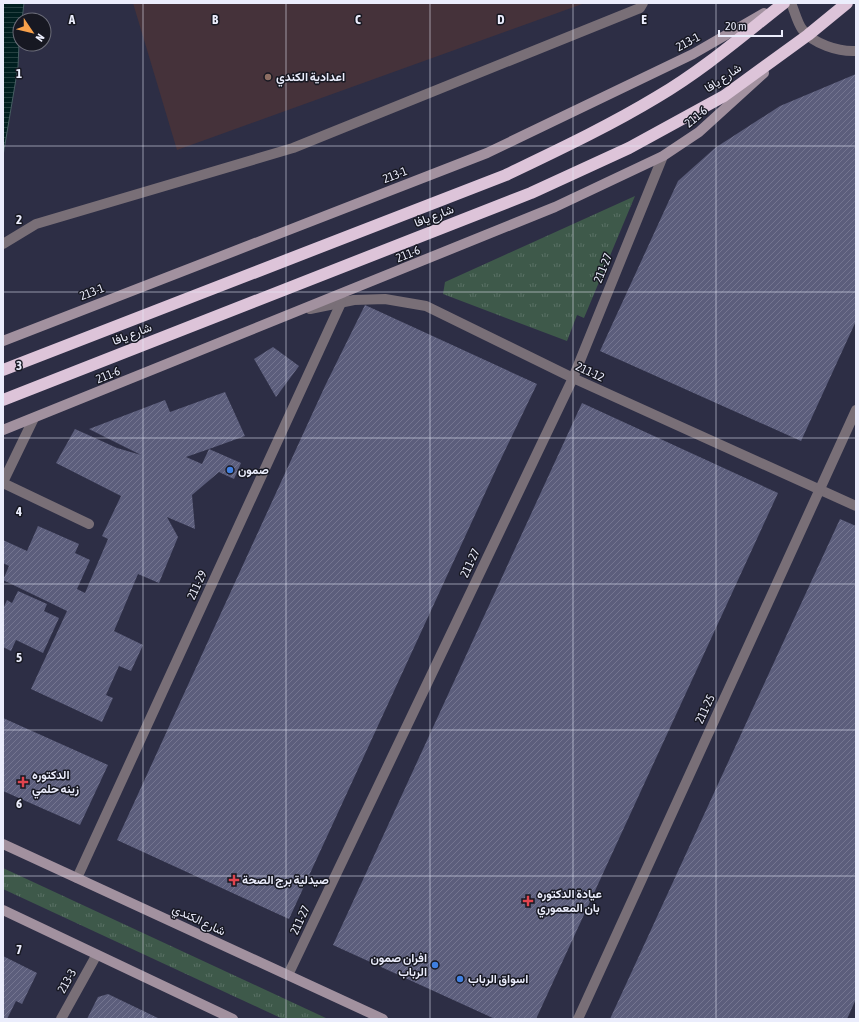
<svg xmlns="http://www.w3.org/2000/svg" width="859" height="1022" font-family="'Asap Condensed',Vazirmatn,sans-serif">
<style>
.education{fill:#45323a}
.grass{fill:url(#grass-tufts)}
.water{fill:url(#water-rules);stroke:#465d62}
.building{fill:url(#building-hatch);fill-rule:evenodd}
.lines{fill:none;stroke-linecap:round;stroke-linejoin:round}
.lane{stroke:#796f77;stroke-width:10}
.street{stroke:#796f77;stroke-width:10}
.secondary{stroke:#a2919f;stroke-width:10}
.highway{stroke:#ddc4d9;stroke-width:12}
.grid{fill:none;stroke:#ebedfc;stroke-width:1;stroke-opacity:0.55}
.education-dot{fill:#8d6e63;stroke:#171822;stroke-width:1.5}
.shop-dot{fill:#3f7fe0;stroke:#171822;stroke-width:1.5}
.health-dot{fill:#e0444e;stroke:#171822;stroke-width:1.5}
.labels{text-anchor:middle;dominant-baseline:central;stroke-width:3;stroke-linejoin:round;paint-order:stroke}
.street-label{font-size:12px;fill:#ebedfc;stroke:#171822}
.poi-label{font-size:12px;font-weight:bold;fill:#ebedfc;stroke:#171822;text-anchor:start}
.grid-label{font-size:13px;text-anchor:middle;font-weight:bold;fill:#ebedfc;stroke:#171822;stroke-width:3;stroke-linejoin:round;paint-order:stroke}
</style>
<defs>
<pattern id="grass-tufts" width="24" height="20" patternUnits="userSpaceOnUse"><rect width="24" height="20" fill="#3e594a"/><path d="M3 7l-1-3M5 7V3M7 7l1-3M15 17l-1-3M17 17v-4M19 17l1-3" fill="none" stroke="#5a7165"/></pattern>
<pattern id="water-rules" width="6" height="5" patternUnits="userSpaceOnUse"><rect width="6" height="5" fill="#001f20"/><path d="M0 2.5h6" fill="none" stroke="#254041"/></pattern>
<pattern id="building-hatch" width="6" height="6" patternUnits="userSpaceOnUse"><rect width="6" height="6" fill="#5c5e7c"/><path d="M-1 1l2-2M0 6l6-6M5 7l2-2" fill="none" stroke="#747590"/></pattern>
</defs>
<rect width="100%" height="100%" fill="#2d2e45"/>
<!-- education -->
<polygon class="education" points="133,3 585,3 177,150"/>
<!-- grass -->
<g class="grass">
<polygon points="635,196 584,318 577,315 567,341 443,294 445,282"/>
<polygon points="3,868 328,1019 283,1019 3,889"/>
</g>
<!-- water -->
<polygon class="water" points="3,3 24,3 22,20 20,20 18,67 3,156"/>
<!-- building -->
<g class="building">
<polygon points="856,74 856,321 801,441 600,351 678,181 715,148 780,106"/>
<polygon points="365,305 537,384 498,465 289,919 117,840 325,386"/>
<polygon points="273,347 299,366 276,397 254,359"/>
<path d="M225,392l20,44 -36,13 32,14 -7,16 -15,-7 -27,23 3,34 -28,-12 11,20 -19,46 -21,-9 -24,57 29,14 -12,26 -12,-5 -13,29 7,3 -11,24 -71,-33 36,-78 -64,-31 6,-14 -6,-3v-23l24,11 11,-25 41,18 -4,9 15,7 -13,29 8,4 23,-54 -6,-3 19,-40 -65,-33 19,-34 42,19 24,7 -52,-26 76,-29 5,12zM209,449l-7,15 -16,-7z"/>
<polygon points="582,403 778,493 536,1019 495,1019 333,945"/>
<polygon points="840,519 856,526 856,999 847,1019 610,1019"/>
<polygon points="18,591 47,604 44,611 59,618 43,653 16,640 11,651 3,647 3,609 7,600 12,603"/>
<polygon points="3,718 108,765 80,825 3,791"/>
<polygon points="3,956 37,973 22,1004 16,1001 7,1019 3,1019"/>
<polygon points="108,994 160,1019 87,1019 98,997"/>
</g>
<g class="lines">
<!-- lane -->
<g class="lane">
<polyline points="3,244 36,224 293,148 640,8 643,3"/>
<polyline points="3,483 89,524"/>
</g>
<!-- street -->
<g class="street">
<path d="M791,3c4,9 6,19 11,26 11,15 37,23 54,22"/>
<polyline points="310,309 354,300 385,299 426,306 573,378 856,506"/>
<polyline points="3,482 34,418"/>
<polyline points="77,878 341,303"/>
<polyline points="288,975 573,378 663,156"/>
<polyline points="61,1019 96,956"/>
<polyline points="578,1019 856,410"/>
</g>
<!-- secondary -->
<g class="secondary">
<polyline points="3,341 487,153 693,54 764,13"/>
<polyline points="3,430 555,207 663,156 699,132 764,73"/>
<polyline points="3,844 383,1019"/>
<polyline points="3,910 233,1019"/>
</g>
<!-- highway -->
<g class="highway">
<path d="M3,370l503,-195c52,-25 103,-49 151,-78 46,-27 85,-61 127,-94"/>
<polyline points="3,400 531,193 629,148 724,96 808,35 847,3"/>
</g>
</g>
<!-- grid -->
<path class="grid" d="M143,3v1016M286,3v1016M430,3v1016M573,3v1016M716,3v1016M3,146h853M3,292h853M3,438h853M3,584h853M3,730h853M3,876h853"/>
<!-- markers -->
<circle class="education-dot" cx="268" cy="77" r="4"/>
<g class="shop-dot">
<circle cx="230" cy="470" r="4"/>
<circle cx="435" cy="965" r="4"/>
<circle cx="460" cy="979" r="4"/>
</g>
<g class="health-dot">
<path d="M21 776h4v4h4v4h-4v4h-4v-4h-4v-4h4z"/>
<path d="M232 874h4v4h4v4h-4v4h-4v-4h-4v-4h4z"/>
<path d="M526 895h4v4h4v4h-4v4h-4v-4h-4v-4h4z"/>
</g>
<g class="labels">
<!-- street labels -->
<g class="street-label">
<text transform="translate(688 42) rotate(-28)">213-1</text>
<text transform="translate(723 78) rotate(-34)">شارع يافا</text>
<text transform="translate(696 117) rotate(-40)">211-6</text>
<text transform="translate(395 175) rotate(-21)">213-1</text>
<text transform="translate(434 216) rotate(-21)">شارع يافا</text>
<text transform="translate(408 254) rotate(-22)">211-6</text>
<text transform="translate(603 268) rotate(-68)">211-27</text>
<text transform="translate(92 292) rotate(-21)">213-1</text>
<text transform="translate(132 334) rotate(-21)">شارع يافا</text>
<text transform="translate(590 372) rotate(25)">211-12</text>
<text transform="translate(108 375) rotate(-22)">211-6</text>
<text transform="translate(470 563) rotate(-65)">211-27</text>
<text transform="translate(197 585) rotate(-65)">211-29</text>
<text transform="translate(705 709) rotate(-65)">211-25</text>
<text transform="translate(199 920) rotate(25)">شارع الكندي</text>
<text transform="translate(300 920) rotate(-65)">211-27</text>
<text transform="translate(67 981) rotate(-61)">213-3</text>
</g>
<!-- poi labels -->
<g class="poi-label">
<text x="276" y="77">اعدادية الكندي</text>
<text x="238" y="470">صمون</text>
<text x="32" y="775">الدكتوره<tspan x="32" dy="14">زينه حلمي</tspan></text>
<text x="242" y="880">صيدلية برج الصحة</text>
<text x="537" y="894">عيادة الدكتوره<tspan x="537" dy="14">بان المعموري</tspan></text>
<text x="427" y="958" text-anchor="end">افران صمون<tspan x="427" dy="14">الرباب</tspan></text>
<text x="468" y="979">اسواق الرباب</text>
</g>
</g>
<g class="grid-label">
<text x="72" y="24">A</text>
<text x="215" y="24">B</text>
<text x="358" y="24">C</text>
<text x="501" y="24">D</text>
<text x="644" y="24">E</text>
<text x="19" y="78">1</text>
<text x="19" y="224">2</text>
<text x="19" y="370">3</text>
<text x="19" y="516">4</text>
<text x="19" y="662">5</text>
<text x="19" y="808">6</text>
<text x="19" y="954">7</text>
</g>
<!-- border -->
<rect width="859" height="1022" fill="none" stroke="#ebedfc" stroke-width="8"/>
<!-- north arrow -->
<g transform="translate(32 32) rotate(125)"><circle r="19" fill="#171822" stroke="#6c6d79"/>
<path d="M0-3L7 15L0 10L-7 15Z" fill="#f8a14b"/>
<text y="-6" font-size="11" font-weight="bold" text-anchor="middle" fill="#ebedfc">N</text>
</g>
<!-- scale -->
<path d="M719 30v6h63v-6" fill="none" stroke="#ebedfc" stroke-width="2"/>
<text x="725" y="30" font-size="12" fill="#ebedfc" stroke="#171822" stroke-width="3" paint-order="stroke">20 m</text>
</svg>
